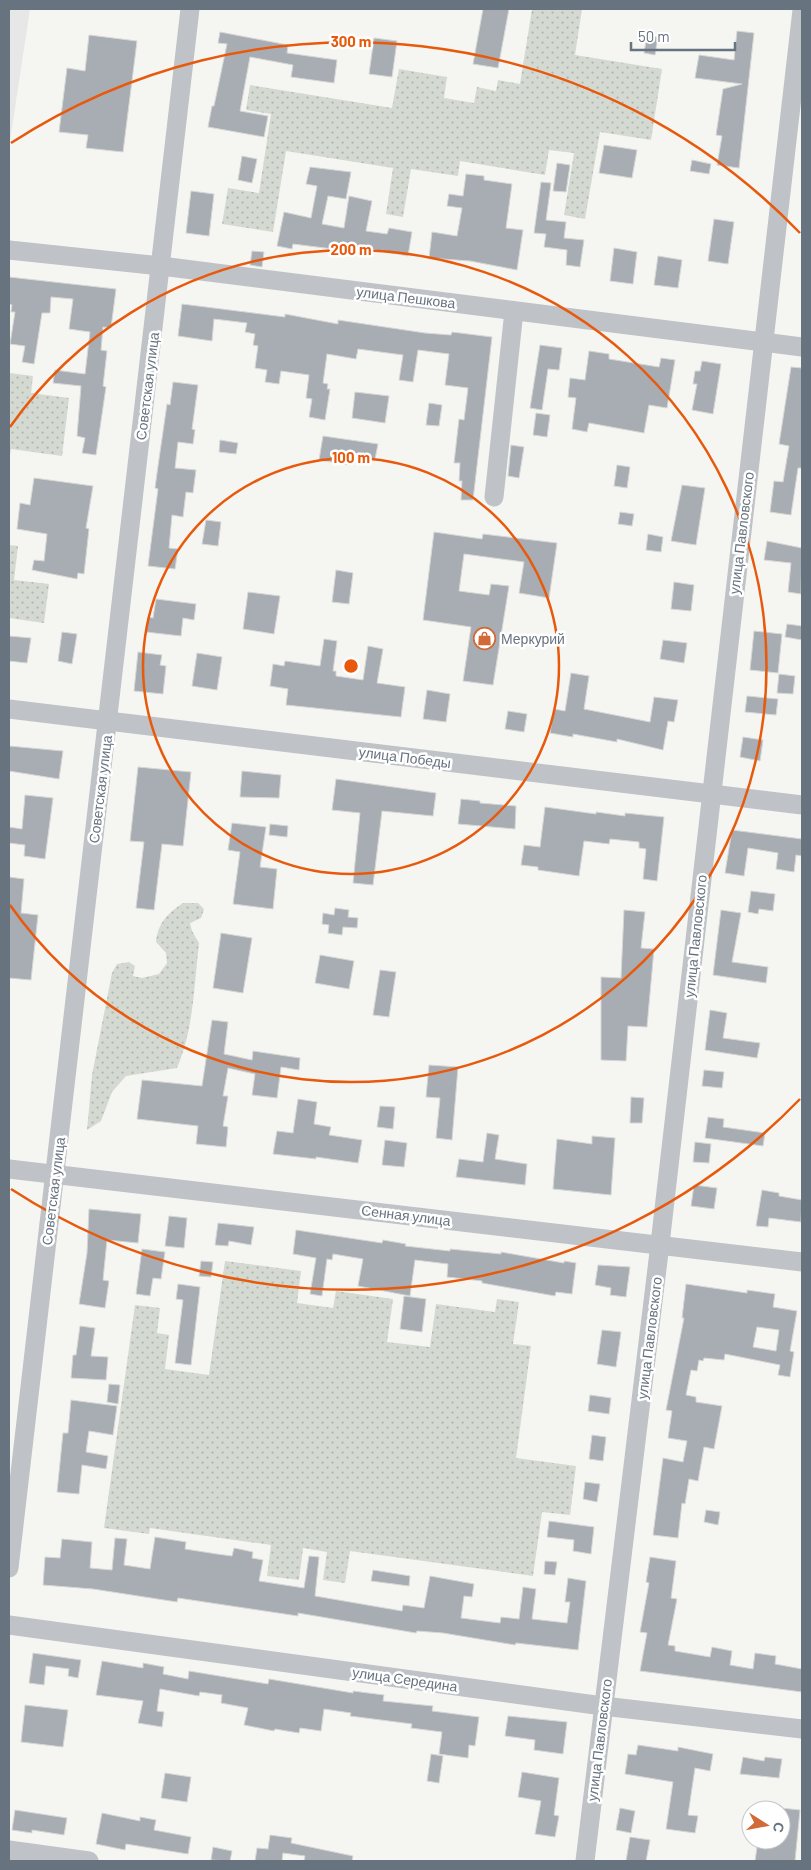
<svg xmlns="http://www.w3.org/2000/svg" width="811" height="1870" font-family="Barlow,sans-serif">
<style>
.built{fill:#e6e7e6}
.park{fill:url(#park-dots)}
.building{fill:#a7adb2;stroke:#d7d7d5;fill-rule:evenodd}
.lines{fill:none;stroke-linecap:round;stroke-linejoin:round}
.minor{stroke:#bfc2c6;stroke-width:19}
.ring{fill:none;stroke:#e8590c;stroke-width:2.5}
.labels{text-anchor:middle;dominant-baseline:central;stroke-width:5;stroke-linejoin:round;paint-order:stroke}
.street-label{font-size:14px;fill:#687380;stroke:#fff}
.poi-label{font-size:14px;fill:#687380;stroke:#fff;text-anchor:start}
.centre{fill:#e8590c;stroke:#fff;stroke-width:2.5}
.ring-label{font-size:15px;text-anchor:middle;font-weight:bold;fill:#e8590c;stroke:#fff;stroke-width:5;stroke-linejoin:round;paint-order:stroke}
</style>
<defs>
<pattern id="park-dots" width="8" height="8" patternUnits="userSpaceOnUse" patternTransform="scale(1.25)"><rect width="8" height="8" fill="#d4dad2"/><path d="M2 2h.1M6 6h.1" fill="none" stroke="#b0b5b0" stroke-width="1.8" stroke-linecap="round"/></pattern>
</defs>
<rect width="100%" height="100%" fill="#f5f5f2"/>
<!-- built -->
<polygon class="built" points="9,9 30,9 9,147"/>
<!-- park -->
<g class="park">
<polygon points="532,9 582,9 575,55 662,69 651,140 600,132 585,219 564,215 574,153 549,150 545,175 460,161 458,176 411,169 403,217 386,214 393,168 286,151 273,232 222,224 228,188 259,193 271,114 246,110 250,85 392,108 399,69 447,77 444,98 474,103 477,87 496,91 498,80 520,84"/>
<polygon points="9,373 33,376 31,393 69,398 62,456 11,449 9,462"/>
<polygon points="9,545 18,546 14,580 49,584 44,623 9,618"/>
<path d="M183,903h15l6,6 -3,9 -11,5 2,8 7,12c-5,42 -5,85 -22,125l-51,8 -14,16 -11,29 -14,9 5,-55 20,-102 5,-9 12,-2 6,4 -2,10 9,2 17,-4 8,-11 -1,-10 -10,-11c2,-19 11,-28 27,-39z"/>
<polygon points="225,1261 301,1271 297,1303 333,1308 336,1291 393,1299 387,1342 430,1347 436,1304 495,1312 497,1299 519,1302 513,1344 531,1346 516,1458 576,1466 570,1515 542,1512 533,1576 350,1551 345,1583 323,1580 327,1552 303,1548 299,1580 267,1576 271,1545 150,1528 149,1534 104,1528 135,1305 160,1308 157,1333 169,1335 165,1369 209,1375"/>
</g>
<!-- building -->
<g class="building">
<polygon points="483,9 509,9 498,68 473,64"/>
<polygon points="737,31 754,33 739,168 717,165 722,136 716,135 723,89 742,84 695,78 699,55 734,60"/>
<polygon points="220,32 288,45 287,53 337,60 334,83 291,77 293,65 250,57 240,111 268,116 264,137 208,127 212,106 214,106 227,44 218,43"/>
<polygon points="89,35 137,41 123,152 86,148 88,135 59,132 67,68 85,71"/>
<polygon points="647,35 658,37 655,55 644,53"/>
<polygon points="374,38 397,41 392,77 369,74"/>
<polygon points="604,145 637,150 632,178 599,173"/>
<polygon points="242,156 257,159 252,183 238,180"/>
<polygon points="692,160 711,164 709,174 690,171"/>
<polygon points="557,163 570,165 566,192 553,191"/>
<polygon points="310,167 351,172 346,199 328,196 322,224 344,228 349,196 372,201 366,231 387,234 389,228 412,232 408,256 365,248 365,253 293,244 292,249 277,246 284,212 311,218 317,186 306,184"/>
<polygon points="466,174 484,176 484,180 512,184 506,228 523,230 517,270 470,261 429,258 432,232 457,236 462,208 447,206 449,194 463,196"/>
<polygon points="541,182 551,183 546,220 566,222 564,238 584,240 580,267 566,265 567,250 544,247 546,234 534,233"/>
<polygon points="191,191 214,194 209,236 186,233"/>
<polygon points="714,219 734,222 728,264 708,261"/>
<polygon points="614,248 637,252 633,284 610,281"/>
<polygon points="252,251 264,252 262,267 250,265"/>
<polygon points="658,256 682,260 678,288 654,285"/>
<polygon points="9,277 116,289 111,328 103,327 101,350 107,351 103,386 106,387 96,455 82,453 85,438 77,436 81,386 53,383 55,370 85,374 90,332 69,329 73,299 51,297 50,313 42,313 34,364 22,362 25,346 10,344 15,312 11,312 12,305 9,304"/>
<polygon points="182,304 285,317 285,314 338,324 338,320 425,333 451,335 452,332 492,337 473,500 461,500 462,481 459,481 460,463 454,463 459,419 464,420 468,388 445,385 449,354 418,350 413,382 399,380 403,355 358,349 356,359 327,354 323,383 328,384 327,389 330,389 325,420 309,417 312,399 306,398 309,375 281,371 279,384 265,382 267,370 255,368 258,346 253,345 255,334 245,332 247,323 214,319 212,341 178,336"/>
<polygon points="540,345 562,348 559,370 548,369 542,410 530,408"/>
<polygon points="589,351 609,354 609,359 659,367 661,358 675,360 667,408 649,405 644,433 589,423 587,432 572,429 576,398 568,397 570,378 585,380"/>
<polygon points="702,361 721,364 713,414 692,410 697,384 693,384 695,371 700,371"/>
<polygon points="791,367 802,368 802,468 798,468 791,515 770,512 774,481 783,482 789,446 779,444"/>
<polygon points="173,382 198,385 192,429 195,430 193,444 178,442 175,468 196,470 193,493 186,492 183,517 172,515 169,548 178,549 175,569 148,566 158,489 155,488 158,466 167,404 170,405"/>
<polygon points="355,392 389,396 385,423 352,418"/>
<polygon points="429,403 442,405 439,426 426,425"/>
<polygon points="536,413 550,415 547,437 533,435"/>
<polygon points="323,436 378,444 375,459 351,455 350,465 319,460"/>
<polygon points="220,440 238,443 236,454 219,452"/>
<polygon points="511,445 524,447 519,478 508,476"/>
<polygon points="617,465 630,467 627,488 614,486"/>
<polygon points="34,478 93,486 86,528 89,529 84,574 78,573 77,579 32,570 34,560 44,561 47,534 17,529 20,503 30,505"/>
<polygon points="682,485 705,488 696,545 671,541"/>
<polygon points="620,512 634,514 632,526 618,524"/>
<polygon points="206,520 221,522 218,546 202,544"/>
<polygon points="434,532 482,539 483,534 557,543 549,598 519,593 524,562 464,554 459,591 489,595 491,584 509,586 493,685 463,681 471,627 423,620"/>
<polygon points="648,534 663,537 661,552 646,550"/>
<polygon points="767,541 802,548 801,594 788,592 791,563 764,560"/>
<polygon points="336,570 353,573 349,604 332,602"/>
<polygon points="674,582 694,585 691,611 671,609"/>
<polygon points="248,592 280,596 274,634 243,629"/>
<polygon points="156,599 196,604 194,620 183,618 181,636 146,632 148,617 153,618"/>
<polygon points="787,624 802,626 802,640 785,637"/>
<polygon points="754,631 782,634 778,673 750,670"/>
<polygon points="62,632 77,634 72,664 58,661"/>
<polygon points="9,636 31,638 27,663 9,661"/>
<polygon points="324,639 337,641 333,671 336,671 336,676 363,680 368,646 383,649 377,683 405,687 401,717 286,705 288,689 270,686 273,664 284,666 285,661 320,666"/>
<polygon points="663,640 687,643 684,663 660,659"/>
<polygon points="138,652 162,655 160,665 166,666 163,694 134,691"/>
<polygon points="197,653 222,657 217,690 192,686"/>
<polygon points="571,673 589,676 584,709 650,722 654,697 678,700 674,722 668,721 663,750 617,739 617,742 573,734 573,737 550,733 554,709 565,711"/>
<polygon points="779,674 795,676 793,694 777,693"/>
<polygon points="427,690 450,694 446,722 423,719"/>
<polygon points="747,696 778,699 776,715 745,712"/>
<polygon points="508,711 527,714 524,732 505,729"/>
<polygon points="743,737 763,740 760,761 740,757"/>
<polygon points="9,746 63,751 59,779 9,771"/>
<polygon points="138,767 191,772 183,846 162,844 154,910 136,908 144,842 130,841"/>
<polygon points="242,771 281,775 279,798 240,797"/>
<polygon points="336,779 436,793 433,816 382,811 373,885 353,883 360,813 332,810"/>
<polygon points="25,795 53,798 45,859 24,856 25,845 9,843 9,827 22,829"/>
<polygon points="461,799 480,801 480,803 516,806 515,829 458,824"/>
<polygon points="545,807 596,814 596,812 625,816 625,813 664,817 657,881 643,879 646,849 639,848 639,842 610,839 609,844 584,841 579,876 538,870 538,867 521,865 524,845 540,847"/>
<polygon points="232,823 266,827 260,867 277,869 273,909 233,904 240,852 228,850"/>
<polygon points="270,824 288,826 287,837 269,835"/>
<polygon points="732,830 802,839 802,856 796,855 794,872 776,869 778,853 748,848 744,876 725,873"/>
<polygon points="9,877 24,879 21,913 38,915 31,980 9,978"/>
<polygon points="751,891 775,894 773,911 759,909 758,914 748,912"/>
<polygon points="335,908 349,910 348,917 358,918 357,928 343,927 342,935 328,933 329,925 322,924 323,913 334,915"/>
<polygon points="624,910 645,912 641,948 654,949 647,1027 628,1026 626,1061 601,1060 601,977 621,978"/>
<polygon points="721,910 741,913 732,962 768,967 766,983 713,975"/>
<polygon points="221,933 252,938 243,993 213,988"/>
<polygon points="320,955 354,961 349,989 315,983"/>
<polygon points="380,970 396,972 389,1017 373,1015"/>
<polygon points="710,1010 727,1013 723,1038 760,1043 757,1058 705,1050"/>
<polygon points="212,1020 228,1022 224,1054 252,1060 253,1051 300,1058 299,1070 281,1067 277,1098 252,1095 255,1074 228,1068 223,1096 228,1096 223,1126 228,1127 226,1147 196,1144 198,1126 137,1119 142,1080 202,1086"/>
<polygon points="429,1065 458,1067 452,1140 436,1138 440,1098 426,1097"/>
<polygon points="704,1070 724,1072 722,1088 702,1086"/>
<polygon points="631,1097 644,1098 642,1123 630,1123"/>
<polygon points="298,1099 317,1102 314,1124 331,1127 329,1135 362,1140 358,1163 316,1157 316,1159 273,1154 277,1131 293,1133"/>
<polygon points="380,1106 395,1107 393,1129 377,1127"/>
<polygon points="708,1117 724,1119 723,1127 765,1133 763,1146 705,1138"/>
<polygon points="487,1133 499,1135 495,1159 527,1164 525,1185 456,1177 459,1159 483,1162"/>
<polygon points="592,1136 615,1138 611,1195 553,1189 557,1139 592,1144"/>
<polygon points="385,1140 407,1143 404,1167 382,1165"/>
<polygon points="695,1142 711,1144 709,1163 693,1162"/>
<polygon points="694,1185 717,1188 714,1209 691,1206"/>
<polygon points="762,1190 779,1193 779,1196 802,1200 801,1222 769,1218 768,1227 756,1226"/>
<polygon points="89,1209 141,1214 138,1243 107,1240 103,1280 109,1281 105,1308 79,1304 87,1253"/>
<polygon points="169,1216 187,1218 184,1248 165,1246"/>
<polygon points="218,1223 254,1227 251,1245 229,1241 228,1246 215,1245"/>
<polygon points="296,1230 382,1243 383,1240 406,1244 405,1246 450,1251 450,1249 501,1254 501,1252 564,1263 564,1261 576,1263 572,1294 556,1292 555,1296 482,1283 482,1281 447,1277 448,1264 415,1260 410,1296 358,1286 363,1259 333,1254 332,1260 327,1259 322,1296 310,1294 316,1258 293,1254"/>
<polygon points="142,1249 165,1252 161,1279 153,1278 150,1296 136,1294"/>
<polygon points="201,1261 213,1262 211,1277 199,1276"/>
<polygon points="598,1265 630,1267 626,1297 610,1295 611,1288 595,1285"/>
<polygon points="178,1284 200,1287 191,1365 175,1363 183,1300 176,1299"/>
<path d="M686,1284l61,9v-3l28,4 -2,13 24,4 -7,40 4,1 -4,25 -12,-2 2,-10 -55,-11 -1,6 -20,-2 -1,3 -4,-1 -2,11 -6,-1 -5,25 10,2v5l26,4 -8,43 -10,-2 -6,34 -9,-2 -4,25 -3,-1 -4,35 -25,-3 10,-77 20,4 4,-21 -19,-3 4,-27 -6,-1 18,-92h-2zM757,1327l22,3 -3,21 -23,-4z"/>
<polygon points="404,1296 426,1299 422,1332 400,1329"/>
<polygon points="80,1326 95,1328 91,1356 108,1357 106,1380 71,1378 73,1355 76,1355"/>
<polygon points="602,1330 621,1332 616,1367 597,1364"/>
<polygon points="109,1384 120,1385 118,1404 107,1402"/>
<polygon points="590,1395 611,1398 609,1414 588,1411"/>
<polygon points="71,1400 117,1406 113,1435 89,1431 86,1452 108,1456 106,1469 82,1465 79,1494 57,1492 63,1433 68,1433"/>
<polygon points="592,1435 606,1437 603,1461 589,1459"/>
<polygon points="585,1482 600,1484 597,1502 583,1499"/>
<polygon points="706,1510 720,1512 718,1525 704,1522"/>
<polygon points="549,1521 594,1527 591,1554 573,1551 574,1540 547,1537"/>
<polygon points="155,1537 186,1542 185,1549 217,1554 232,1556 234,1548 253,1552 252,1558 263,1560 259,1581 304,1588 309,1556 319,1557 315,1596 402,1611 403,1605 424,1608 430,1576 474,1584 472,1597 464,1596 461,1618 500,1623 501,1617 519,1619 523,1587 536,1589 532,1619 567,1623 570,1602 565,1602 568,1578 586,1581 578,1650 516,1643 515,1645 443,1633 417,1631 416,1633 298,1613 298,1616 178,1598 177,1602 93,1589 43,1585 45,1557 60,1558 62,1539 92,1542 90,1568 112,1570 115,1538 127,1539 124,1565 150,1569"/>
<polygon points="650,1557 676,1561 671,1598 677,1599 668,1645 675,1646 675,1651 710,1657 712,1647 732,1651 730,1665 753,1669 755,1653 776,1656 775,1664 802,1669 802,1692 640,1671 647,1633 640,1632 649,1583 646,1582"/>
<polygon points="545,1561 557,1562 555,1575 544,1574"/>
<polygon points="373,1570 410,1576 409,1586 371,1581"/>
<polygon points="33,1653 81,1660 78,1678 68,1676 69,1669 46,1666 44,1685 29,1683"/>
<polygon points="102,1661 143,1668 143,1663 164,1667 163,1674 188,1679 189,1671 268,1684 269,1679 353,1693 353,1691 384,1695 383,1701 433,1706 432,1711 479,1717 475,1746 469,1745 468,1758 439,1754 442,1732 411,1728 412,1724 350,1716 351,1713 324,1709 321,1731 300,1728 299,1733 275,1729 274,1731 244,1725 248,1708 221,1703 222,1695 200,1692 199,1696 160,1689 157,1711 164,1712 162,1727 138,1723 143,1701 96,1695"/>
<polygon points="25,1705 68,1710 63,1747 21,1742"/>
<polygon points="508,1716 567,1722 563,1754 534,1750 535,1740 505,1736"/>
<polygon points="638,1745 678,1751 678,1747 713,1754 710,1771 695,1768 688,1815 698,1816 695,1833 666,1829 673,1782 625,1774 628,1754 636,1755"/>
<polygon points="431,1754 443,1756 439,1783 427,1781"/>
<polygon points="743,1757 764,1761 765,1757 782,1759 779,1778 740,1774"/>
<polygon points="522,1772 559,1778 554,1815 559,1816 555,1837 535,1834 541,1801 518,1797"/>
<polygon points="165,1773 191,1777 187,1802 161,1798"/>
<polygon points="620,1808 635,1811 631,1833 616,1830"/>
<polygon points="781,1808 800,1810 795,1861 755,1861 758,1840 781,1840"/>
<polygon points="15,1810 67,1818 64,1835 32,1830 32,1833 12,1830"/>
<polygon points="102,1813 140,1821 140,1817 156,1820 154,1830 191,1837 188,1854 126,1844 125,1850 96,1844"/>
<polygon points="270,1835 292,1838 291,1843 353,1856 352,1861 304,1861 305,1856 283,1853 282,1861 255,1861 257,1848 268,1849"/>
<polygon points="630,1837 650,1840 646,1861 626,1861"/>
<polygon points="213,1847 232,1851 230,1861 211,1860"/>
</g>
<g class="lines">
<!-- minor -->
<g class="minor">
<polyline points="9,250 161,266 802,347"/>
<polyline points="494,497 514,311"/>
<polyline points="9,709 802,805"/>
<polyline points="9,1169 802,1262"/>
<polyline points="9,1568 190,9"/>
<polyline points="9,1625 603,1706 802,1729"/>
<polyline points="9,1850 89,1861"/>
<polyline points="585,1861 660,1244 802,10"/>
</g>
</g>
<!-- distance rings -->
<g class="ring">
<circle cx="351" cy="666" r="208"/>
<path d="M10 427A416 416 0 1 1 10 905"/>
<path d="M800 1099A624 624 0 0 1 11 1189M11 143A624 624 0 0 1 800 233"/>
</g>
<!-- icons -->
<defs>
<symbol id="shop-ring" viewBox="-11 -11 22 22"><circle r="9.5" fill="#fff" stroke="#d16a37" stroke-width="1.5"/><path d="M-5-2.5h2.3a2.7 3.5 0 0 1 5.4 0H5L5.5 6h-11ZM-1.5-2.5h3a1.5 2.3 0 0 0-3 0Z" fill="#d16a37"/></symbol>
</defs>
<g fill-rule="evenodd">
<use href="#shop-ring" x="472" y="626" width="25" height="25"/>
</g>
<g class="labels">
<!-- street labels -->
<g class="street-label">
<text transform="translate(406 297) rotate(7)">улица Пешкова</text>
<text transform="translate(147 386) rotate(-83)">Советская улица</text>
<text transform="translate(741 533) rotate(-83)">улица Павловского</text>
<text transform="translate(405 757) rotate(7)">улица Победы</text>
<text transform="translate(100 789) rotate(-83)">Советская улица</text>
<text transform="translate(695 936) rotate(-84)">улица Павловского</text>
<text transform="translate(53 1191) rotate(-83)">Советская улица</text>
<text transform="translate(406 1215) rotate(7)">Сенная улица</text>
<text transform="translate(649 1338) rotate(-83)">улица Павловского</text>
<text transform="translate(405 1679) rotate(8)">улица Середина</text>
<text transform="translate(599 1740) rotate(-83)">улица Павловского</text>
</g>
<!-- poi labels -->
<g class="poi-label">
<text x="501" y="638">Меркурий</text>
</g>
</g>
<circle cx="351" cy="666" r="8" class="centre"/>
<g class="ring-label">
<text x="351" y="47">300 m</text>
<text x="351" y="255">200 m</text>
<text x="351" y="463">100 m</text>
</g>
<!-- border -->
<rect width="811" height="1870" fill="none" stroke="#687380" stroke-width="20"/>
<!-- north arrow -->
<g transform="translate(766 1825) rotate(101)"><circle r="24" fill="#ffffff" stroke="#c3c7cc"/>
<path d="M0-4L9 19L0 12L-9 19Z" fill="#d16a37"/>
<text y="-8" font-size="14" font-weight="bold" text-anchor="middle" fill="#687380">С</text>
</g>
<!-- scale -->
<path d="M631 42v8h104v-8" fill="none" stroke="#687380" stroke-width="2.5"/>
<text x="638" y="42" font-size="15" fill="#687380" stroke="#ffffff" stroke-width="4" paint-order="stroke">50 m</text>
</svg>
